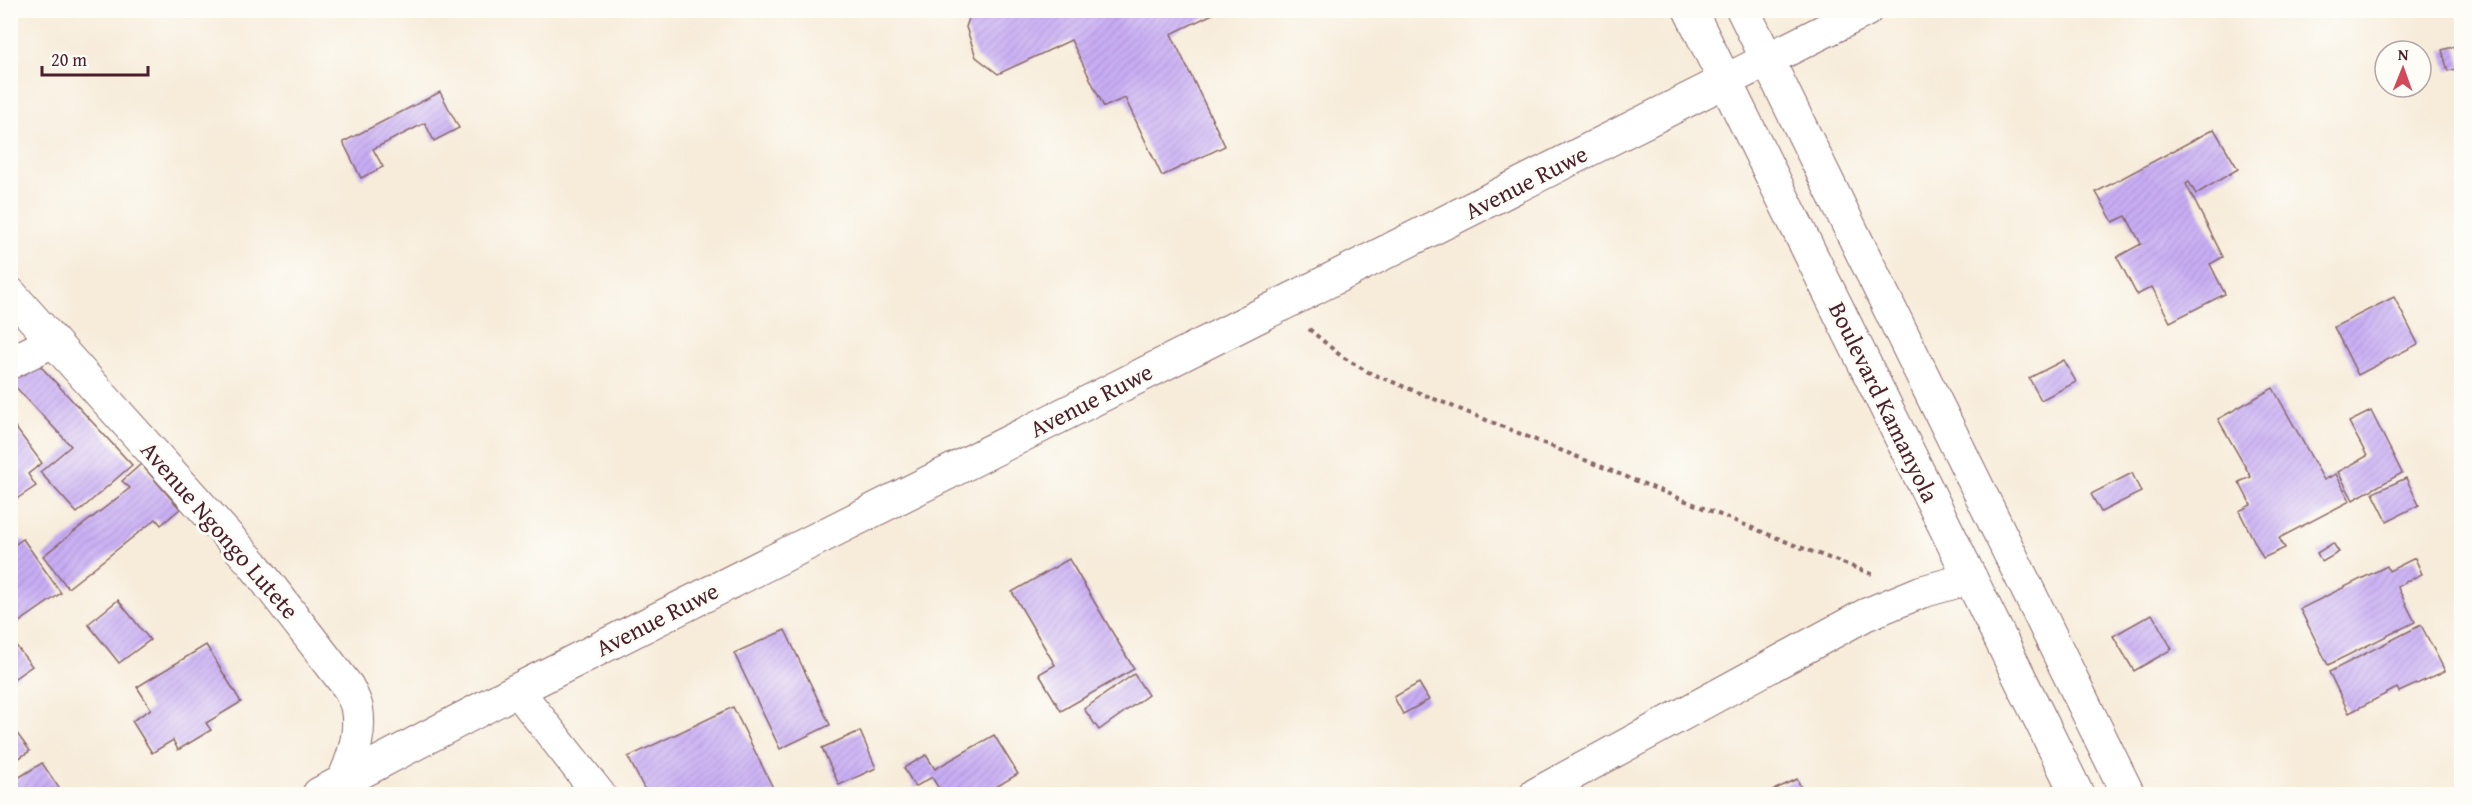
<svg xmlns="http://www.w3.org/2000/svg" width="2472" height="805" font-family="'Gentium Book Plus',serif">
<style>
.building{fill:url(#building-hatch)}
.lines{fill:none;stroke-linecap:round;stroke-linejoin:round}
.street-casing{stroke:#876768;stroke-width:34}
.secondary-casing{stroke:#876768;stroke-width:35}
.path{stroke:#876768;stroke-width:4;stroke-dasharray:4.5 4.5;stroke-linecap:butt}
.street{stroke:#fff;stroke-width:32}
.secondary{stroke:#fff;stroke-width:33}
.labels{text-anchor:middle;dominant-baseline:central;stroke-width:6;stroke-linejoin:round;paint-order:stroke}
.street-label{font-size:24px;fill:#4a1f2b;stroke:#fdfcf7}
</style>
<defs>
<pattern id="building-hatch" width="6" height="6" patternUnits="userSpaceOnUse" patternTransform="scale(1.5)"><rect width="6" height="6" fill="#c8adf4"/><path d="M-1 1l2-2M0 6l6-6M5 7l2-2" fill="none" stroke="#ad94d1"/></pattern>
</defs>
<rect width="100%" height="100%" fill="#fdfcf7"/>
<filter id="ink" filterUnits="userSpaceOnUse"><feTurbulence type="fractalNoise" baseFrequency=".0167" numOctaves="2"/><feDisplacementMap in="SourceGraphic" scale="12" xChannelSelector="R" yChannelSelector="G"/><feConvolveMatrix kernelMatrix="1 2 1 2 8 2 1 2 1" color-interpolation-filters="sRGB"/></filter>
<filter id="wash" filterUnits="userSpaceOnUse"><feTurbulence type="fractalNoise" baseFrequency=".008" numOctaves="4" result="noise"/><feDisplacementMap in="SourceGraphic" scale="24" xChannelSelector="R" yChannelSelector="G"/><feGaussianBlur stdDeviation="1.35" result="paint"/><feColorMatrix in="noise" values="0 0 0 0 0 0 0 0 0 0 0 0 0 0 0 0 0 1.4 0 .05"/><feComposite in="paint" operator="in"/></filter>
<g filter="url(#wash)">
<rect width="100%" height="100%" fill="#f7ecda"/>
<g id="blocks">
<!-- building -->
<g class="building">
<polygon points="972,10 1221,10 1171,34 1225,146 1162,176 1125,98 1104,107 1071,40 998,74 976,57 966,27"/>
<polygon points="2456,46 2462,67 2448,71 2442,50"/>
<polygon points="440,92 459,128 434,141 425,123 373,149 383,167 361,178 343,142"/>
<polygon points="2214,129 2238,169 2196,194 2189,182 2186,184 2223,257 2210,264 2225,294 2170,322 2152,287 2137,295 2117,257 2141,244 2126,216 2113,222 2096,192"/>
<polygon points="2394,297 2418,344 2358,375 2334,327"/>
<polygon points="32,357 132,465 77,513 40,472 71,446 10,381 10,377"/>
<polygon points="2064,360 2076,382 2041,400 2029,378"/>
<polygon points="2273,388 2324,480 2336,474 2350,501 2279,538 2285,548 2263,558 2239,511 2251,505 2239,482 2251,477 2218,419"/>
<polygon points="2371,411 2402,473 2353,500 2338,472 2367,456 2349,422"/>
<polygon points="10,420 42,463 28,474 36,486 18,498 10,494"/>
<polygon points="141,464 180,509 161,525 156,519 68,588 43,556 130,488 122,481"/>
<polygon points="2132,473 2141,492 2101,512 2091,494"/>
<polygon points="2406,478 2419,505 2387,521 2373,493"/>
<polygon points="23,539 61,593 12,627 10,548"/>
<polygon points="2333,543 2339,552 2322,562 2317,553"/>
<polygon points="2415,558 2422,574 2397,586 2415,622 2328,665 2300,609 2387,566 2389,571"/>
<polygon points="1069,559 1134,669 1061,711 1039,674 1055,665 1012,592"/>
<polygon points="118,600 150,640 119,663 88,624"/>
<polygon points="2152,614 2172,649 2134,671 2113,636"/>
<polygon points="2421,625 2445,671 2399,692 2397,688 2349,713 2329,672"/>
<polygon points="785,630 830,725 780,749 734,653"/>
<polygon points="10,638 32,666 12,680 10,678"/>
<polygon points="206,645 241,702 206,723 211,730 178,750 173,740 152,753 132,721 151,709 137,687"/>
<polygon points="1134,674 1148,695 1099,730 1084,709"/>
<polygon points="1419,683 1429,700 1403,714 1394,697"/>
<polygon points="733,707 776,794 647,794 628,757"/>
<polygon points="10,724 30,751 10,764"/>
<polygon points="860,731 876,768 839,785 822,748"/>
<polygon points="994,735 1018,774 984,794 942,794 932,777 915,787 904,768 926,755 935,769"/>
<polygon points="42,763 63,794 10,794 10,783"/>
<polygon points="1797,779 1804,794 1765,794"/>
</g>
</g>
</g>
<g filter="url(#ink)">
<use href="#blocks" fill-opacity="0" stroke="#876768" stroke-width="1.5"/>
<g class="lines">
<defs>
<g id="street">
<path d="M10,293l243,271 95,123c3,7 8,15 9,22 5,28 -8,61 -21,85"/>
<polyline points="10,363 53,341"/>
<polyline points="517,690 599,794"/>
<polyline points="1536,794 1865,615 1921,592 1971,578"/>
</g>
<g id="secondary">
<polyline points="1690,10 2077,794"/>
<polyline points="1743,10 2128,794"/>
<polyline points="319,794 517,690 1866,10"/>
</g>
</defs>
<!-- street casing -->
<use href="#street" class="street-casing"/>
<!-- secondary casing -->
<use href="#secondary" class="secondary-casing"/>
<!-- path -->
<polyline class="path" points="1309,329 1341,356 1368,372 1797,546 1872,574"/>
<!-- street -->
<use href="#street" class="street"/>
<!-- secondary -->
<use href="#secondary" class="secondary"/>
</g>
</g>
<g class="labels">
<!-- street labels -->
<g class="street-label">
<text transform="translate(1526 182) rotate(-27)">Avenue Ruwe</text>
<text transform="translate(1091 400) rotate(-27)">Avenue Ruwe</text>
<text transform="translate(1884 402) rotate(64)">Boulevard Kamanyola</text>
<text transform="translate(220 530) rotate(49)">Avenue Ngongo Lutete</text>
<text transform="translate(657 619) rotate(-27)">Avenue Ruwe</text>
</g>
</g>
<!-- margin -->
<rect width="2472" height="805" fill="none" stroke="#fdfcf7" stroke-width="36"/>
<!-- north arrow -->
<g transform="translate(2403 69) rotate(1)"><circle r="28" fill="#fdfcf7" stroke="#b5a4a5" stroke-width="1.5"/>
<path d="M0-4.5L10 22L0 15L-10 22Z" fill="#d1495b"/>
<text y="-9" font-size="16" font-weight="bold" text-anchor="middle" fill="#4a1f2b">N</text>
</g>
<!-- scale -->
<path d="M42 66v9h106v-9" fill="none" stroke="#4a1f2b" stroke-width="3"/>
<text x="51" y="66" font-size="18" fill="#4a1f2b" stroke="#fdfcf7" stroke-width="4.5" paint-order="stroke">20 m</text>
</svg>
